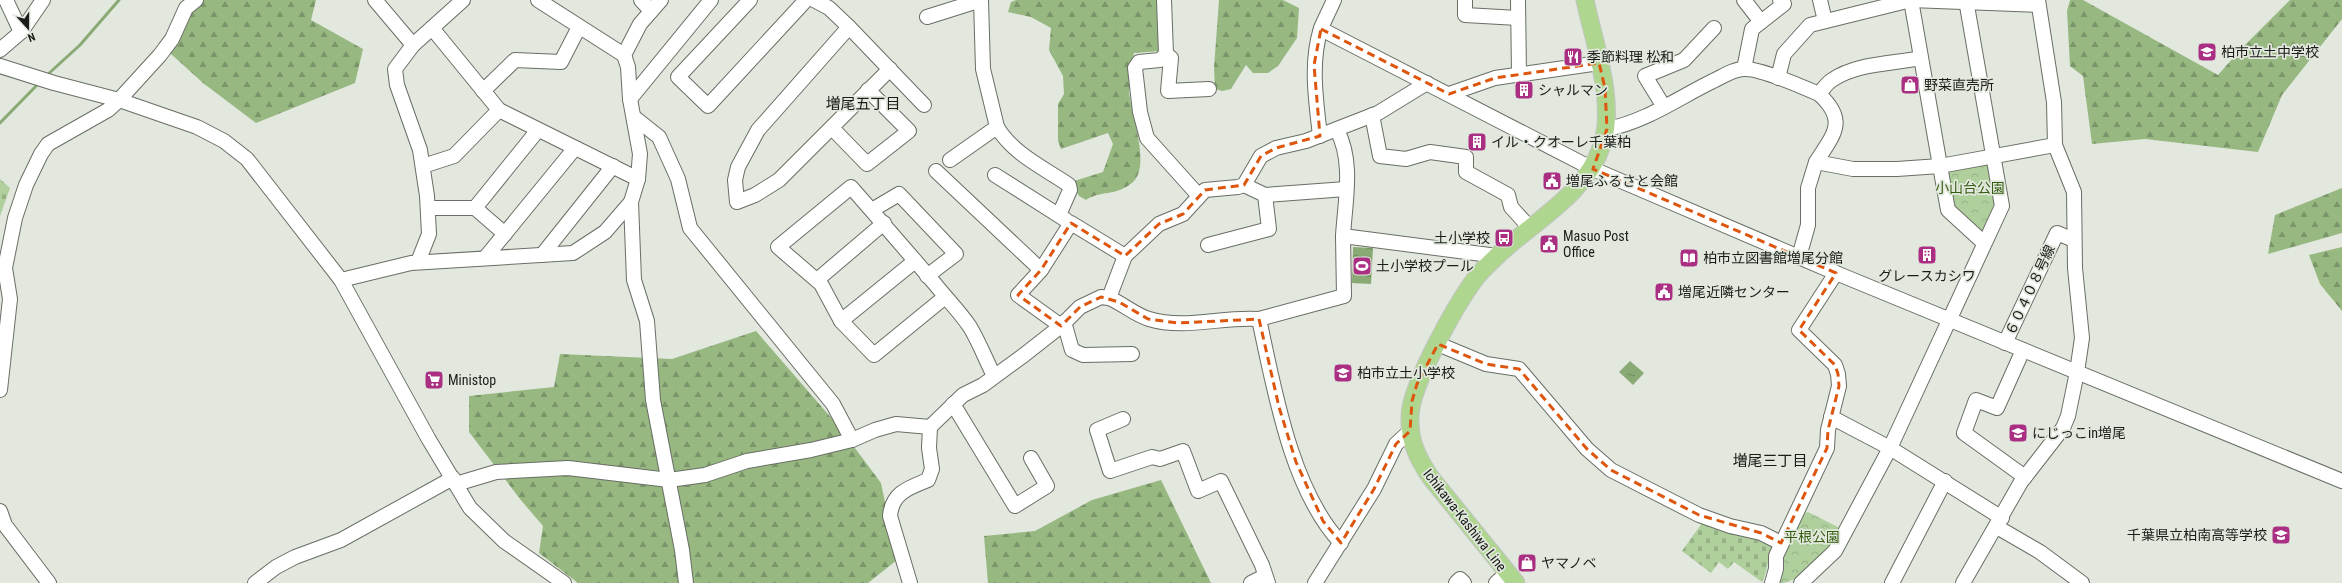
<svg xmlns="http://www.w3.org/2000/svg" width="2342" height="583" font-family="'Roboto Condensed','Noto Sans JP',sans-serif">
<style>
.forest{fill:url(#forest-firs)}
.cemetery{fill:url(#cemetery-stones)}
.park{fill:url(#park-crowns)}
.water{fill:url(#water-ripples)}
.lines{fill:none;stroke-linecap:round;stroke-linejoin:round}
.stream{stroke:#89aa74;stroke-width:3}
.minor-casing{stroke:#696e65;stroke-width:16}
.major-casing{stroke:#c3c4c3;stroke-width:19}
.minor{stroke:#fff;stroke-width:14}
.major{stroke:#afd68f;stroke-width:17}
.marked{fill:none;stroke:#de560d;stroke-width:3;stroke-dasharray:8 5;stroke-linejoin:round}
.labels{text-anchor:middle;dominant-baseline:central;stroke-width:3.5;stroke-linejoin:round;paint-order:stroke}
.poi-label{font-size:14px;fill:#191c18;stroke:#e2e8de;text-anchor:start}
.park-label{font-size:14px;fill:#355d10;stroke:#e2e8de}
.street-label{font-size:14px;fill:#191c18;stroke:#e2e8de}
.neighbourhood-label{font-size:15px;fill:#191c18;stroke:#e2e8de}
</style>
<defs>
<pattern id="forest-firs" width="22" height="20" patternUnits="userSpaceOnUse"><rect width="22" height="20" fill="#97b881"/><path d="M5 1l3.5 6h-7zM16 11l3.5 6h-7z" fill="#7a9569"/></pattern>
<pattern id="cemetery-stones" width="16" height="16" patternUnits="userSpaceOnUse"><rect width="16" height="16" fill="#afcf9c"/><path d="M2 7V4a2 2 0 0 1 4 0v3zM10 15v-3a2 2 0 0 1 4 0v3z" fill="#96b186"/></pattern>
<pattern id="park-crowns" width="20" height="18" patternUnits="userSpaceOnUse"><rect width="20" height="18" fill="#afcf9c"/><path d="M2 6a3 3 0 1 1 6 0M12 15a3 3 0 1 1 6 0" fill="none" stroke="#96b186"/></pattern>
<pattern id="water-ripples" width="26" height="14" patternUnits="userSpaceOnUse"><rect width="26" height="14" fill="#89aa74"/><path d="M2 4q2-2 4 0t4 0M15 11q2-2 4 0t4 0" fill="none" stroke="#6f8a5e"/></pattern>
</defs>
<rect width="100%" height="100%" fill="#e2e8de"/>
<!-- forest -->
<g class="forest">
<polygon points="197,0 316,0 311,20 363,49 355,83 256,123 203,83 159,43 181,13"/>
<path d="M1016,0h144v51l-26,2c-2,13 -5,27 -5,39 2,22 22,74 4,90 -17,15 -33,8 -47,18l-7,-4 -8,-14 32,-10 10,-28 -5,-11 -47,16 -3,-8v-37l6,-10 -1,-18 -14,-26 2,-22 -20,-11 -23,-5 3,-10z"/>
<polygon points="1219,0 1283,0 1299,8 1297,38 1278,66 1268,73 1253,73 1246,65 1231,89 1222,91 1215,89 1214,68"/>
<polygon points="2070,0 2083,0 2218,75 2241,49 2290,0 2342,0 2342,19 2282,95 2258,152 2145,139 2092,144 2083,76 2070,66 2067,11"/>
<polygon points="2342,188 2342,233 2268,254 2275,215"/>
<polygon points="2342,247 2342,311 2320,284 2309,255"/>
<polygon points="756,331 840,428 881,483 897,560 868,583 578,583 539,553 543,526 520,499 469,432 469,396 554,387 560,354 672,359"/>
<polygon points="1161,480 1211,583 988,583 984,536 1035,531 1092,500"/>
</g>
<!-- cemetery -->
<g class="cemetery">
<polygon points="0,179 10,188 0,216"/>
<path d="M1702,523l71,21c-5,13 -5,26 -11,38l-28,-20 -6,7 -9,-7 -8,11 -29,-22z"/>
</g>
<!-- park -->
<g class="park">
<polygon points="1984,163 1988,165 1995,202 1983,231 1978,232 1954,210 1948,169"/>
<path d="M1808,512l30,15 1,5c-12,18 -37,51 -59,51v-27l22,-42z"/>
</g>
<!-- water -->
<g class="water">
<polygon points="1353,247 1373,248 1371,284 1352,283"/>
<polygon points="1630,361 1644,373 1633,385 1619,372"/>
</g>
<g class="lines">
<!-- stream -->
<g class="stream">
<polyline points="46,76 80,45 119,0"/>
<polyline points="0,123 39,83"/>
</g>
<defs>
<g id="minor">
<polyline points="6,0 21,32"/>
<polyline points="375,0 413,45"/>
<polyline points="538,0 624,55 628,67 630,99 640,154 638,179 631,202 634,280 647,321 653,400 682,550 686,583"/>
<polyline points="641,0 651,11"/>
<polyline points="750,0 678,77 708,106 806,0"/>
<polyline points="814,0 829,8 849,27 924,105"/>
<polyline points="1164,0 1166,54 1160,60 1139,62 1135,68 1140,112 1147,138 1199,196"/>
<polyline points="1465,0 1465,15 1518,18"/>
<polyline points="1518,0 1519,74"/>
<polyline points="1744,0 1761,22"/>
<polyline points="1820,0 1825,21"/>
<polyline points="1911,0 1940,166 2055,145"/>
<polyline points="927,17 981,0"/>
<polyline points="849,27 758,130 738,167 735,180 737,202 755,195 779,180 890,69"/>
<polyline points="432,28 499,110 638,179"/>
<polyline points="1321,29 1593,169 1836,273 2342,481"/>
<polyline points="0,50 21,32 43,0"/>
<polyline points="1166,54 1171,58 1168,91 1209,89"/>
<polyline points="624,55 640,24 661,0"/>
<polyline points="0,66 54,83 119,100 197,127 224,141 247,159 341,280 428,438 470,508 504,541 564,583"/>
<polyline points="1744,69 1752,29 1784,4 1780,0"/>
<polyline points="1778,78 1784,54 1810,25 1911,0 2038,5"/>
<path d="M1427,83l-49,30 -72,28 -30,7 -15,8 -17,29 -6,2 -33,3 -22,24 -24,10 -34,32 -16,42c13,5 26,17 40,21 36,11 74,-3 110,0l85,-23 -1,-60 154,20"/>
<polyline points="483,91 515,60 561,62 579,27"/>
<polyline points="1449,94 1495,78 1599,63"/>
<polyline points="630,99 711,0"/>
<polyline points="1664,107 1645,76 1684,60 1714,28"/>
<polyline points="1372,115 1380,156 1406,159 1430,152 1466,157 1466,172 1508,195 1511,207 1530,228"/>
<polyline points="635,118 659,137 678,179 690,228 833,404 852,440"/>
<path d="M997,127c16,27 47,41 72,58l1,5 -11,25"/>
<polyline points="832,128 867,164 909,131 868,90"/>
<path d="M1607,129c38,-7 71,-31 106,-48 9,-4 20,-12 31,-12 16,-1 59,18 75,25 4,-5 8,-11 13,-14 25,-17 60,-16 89,-22"/>
<path d="M1337,130c17,32 8,71 6,106"/>
<path d="M1320,136c-4,-36 -10,-73 1,-108 4,-9 9,-19 13,-28"/>
<polyline points="950,160 997,127 983,69 981,0"/>
<path d="M1816,162c18,-28 32,-41 3,-68"/>
<polyline points="423,166 454,156 499,110"/>
<polyline points="936,171 1041,270"/>
<polyline points="995,175 1066,220"/>
<polyline points="1244,185 1265,195 1346,189"/>
<polyline points="428,208 475,208 505,234"/>
<polyline points="475,208 538,130"/>
<polyline points="872,210 899,194 956,254 927,276"/>
<polyline points="1208,245 1269,229 1265,195"/>
<polyline points="542,255 613,166"/>
<polyline points="1799,257 1808,225 1808,188 1816,162 1853,169 1897,169 1940,166 1948,210 1984,243"/>
<polyline points="485,258 575,148"/>
<polyline points="418,262 429,234 427,196 420,150 397,85 395,69 413,45 463,0"/>
<polyline points="341,280 411,263 573,253 605,232 631,202"/>
<polyline points="817,280 884,223"/>
<path d="M945,297l-71,58 -33,-34 -20,-37 -43,-37 73,-60c28,32 56,64 84,97 11,14 25,28 35,43 9,15 16,33 24,49"/>
<path d="M1259,319c15,69 32,171 82,224"/>
<polyline points="841,321 915,261"/>
<polyline points="1064,322 1072,350 1083,355 1132,354"/>
<polyline points="1061,326 1018,295 1041,270 1071,223 1125,256"/>
<polyline points="2005,343 2057,233 2074,240"/>
<polyline points="1438,344 1486,364 1519,369 1587,449 1611,470 1699,515 1730,526 1761,533 1781,543"/>
<polyline points="2023,350 1997,408 1976,400 1964,433 2025,477"/>
<polyline points="0,390 10,299 5,268 15,218 26,185 41,154 48,144 108,110 119,100 160,55 172,39 186,8 196,0"/>
<polyline points="953,404 1015,506 1047,486 1031,458"/>
<polyline points="1831,417 1890,448 2002,518"/>
<polyline points="1123,419 1097,430 1110,471 1152,457 1160,459 1183,451 1198,491 1221,481 1262,565 1268,583"/>
<polyline points="456,484 496,472 568,468 669,480 705,475 747,461 811,450 852,440 875,430 896,424 930,427"/>
<polyline points="0,511 5,525 49,583"/>
<polyline points="1997,527 2040,552 2082,583"/>
<polyline points="255,583 276,567 295,557 341,540 453,478"/>
<path d="M910,583l-20,-67c2,-23 18,-28 38,-36l4,-11 -3,-21 1,-21 33,-32 20,-10 41,-30 37,-29 19,-19 21,-10 8,1"/>
<polyline points="1251,583 1265,576"/>
<polyline points="1315,583 1374,489 1396,444 1410,431"/>
<polyline points="1456,583 1460,579 1464,583"/>
<polyline points="1496,583 1507,573"/>
<polyline points="1772,583 1776,569 1776,556 1827,448 1828,430 1839,386 1838,374 1835,365 1799,330 1836,273"/>
<polyline points="1801,583 1835,551 1890,448 2002,206 1966,0"/>
<polyline points="1892,583 1945,481"/>
<polyline points="1963,583 2021,482 2063,428 2068,416 2077,372 2082,338 2075,268 2074,192 2055,145 2054,102 2038,0"/>
</g>
<path id="major" d="M1516,583l-85,-105c-13,-19 -22,-37 -21,-61 0,-31 46,-112 65,-138 6,-8 14,-15 21,-22 36,-35 90,-62 106,-112 14,-43 -8,-102 -17,-145"/>
</defs>
<!-- minor casing -->
<use href="#minor" class="minor-casing"/>
<!-- major casing -->
<use href="#major" class="major-casing"/>
<!-- minor -->
<use href="#minor" class="minor"/>
<!-- major -->
<use href="#major" class="major"/>
</g>
<!-- marked area -->
<path class="marked" d="M1321,29l128,65 46,-16 104,-15 6,25 2,41 -14,40 243,104 -37,57 36,35 3,9 1,12 -11,44 -1,18 -46,95 -20,-10 -62,-18 -88,-45 -24,-21 -68,-80 -33,-5 -48,-20 -21,40 -5,17 -2,30 -14,13 -22,45 -33,54 -18,-22 -27,-59 -17,-55 -20,-88 -81,4 -30,-4 -29,-17 -18,-5 -21,10 -19,19 -43,-31 23,-25 30,-47 54,33 34,-32 24,-10 22,-24 39,-5 17,-29 15,-8 44,-12 -6,-71z"/>
<!-- icons -->
<defs>
<symbol id="school-square" viewBox="-11 -11 22 22"><rect x="-9" y="-9" width="18" height="18" rx="4" fill="#aa2f82" stroke="#e2e8de"/><path d="M0-5L7-2L0 1L-7-2ZM-4 1L0 2.5L4 1V4Q0 6-4 4Z" fill="#fff"/></symbol>
<symbol id="restaurant-square" viewBox="-11 -11 22 22"><rect x="-9" y="-9" width="18" height="18" rx="4" fill="#aa2f82" stroke="#e2e8de"/><path d="M-5-6h1v4h1v-4h1v4h1v-4h1v5L-1.5 .5V6h-2V.5L-5-1ZM5-6V6H3V1.5H1.5Q1.5-4 5-6Z" fill="#fff"/></symbol>
<symbol id="shop-square" viewBox="-11 -11 22 22"><rect x="-9" y="-9" width="18" height="18" rx="4" fill="#aa2f82" stroke="#e2e8de"/><path d="M-5-2.5h2.3a2.7 3.5 0 0 1 5.4 0H5L5.5 6h-11ZM-1.5-2.5h3a1.5 2.3 0 0 0-3 0Z" fill="#fff"/></symbol>
<symbol id="building-square" viewBox="-11 -11 22 22"><rect x="-9" y="-9" width="18" height="18" rx="4" fill="#aa2f82" stroke="#e2e8de"/><path d="M-4-6H4V6H1V3H-1V6H-4ZM-2.5-4.3h1.7v1.8h-1.7ZM.8-4.3h1.7v1.8H.8ZM-2.5-1h1.7V.8h-1.7ZM.8-1h1.7V.8H.8Z" fill="#fff"/></symbol>
<symbol id="civic-square" viewBox="-11 -11 22 22"><rect x="-9" y="-9" width="18" height="18" rx="4" fill="#aa2f82" stroke="#e2e8de"/><path d="M-.6-6.5H3V-4.5H.6V-3L4-1V1h2V6H-6V1h2V-1L-.6-3ZM-1.2 2.5V6h2.4V2.5Z" fill="#fff"/></symbol>
<symbol id="bus-square" viewBox="-11 -11 22 22"><rect x="-9" y="-9" width="18" height="18" rx="4" fill="#aa2f82" stroke="#e2e8de"/><path d="M-5-6H5V4H4V6H2V4H-2V6H-4V4H-5ZM-3.5-4V0h7V-4ZM-3.5 1.2v1.5H-2V1.2ZM2 1.2v1.5H3.5V1.2Z" fill="#fff"/></symbol>
<symbol id="library-square" viewBox="-11 -11 22 22"><rect x="-9" y="-9" width="18" height="18" rx="4" fill="#aa2f82" stroke="#e2e8de"/><path d="M-6-4Q-3-5.5-.7-3.5V5Q-3 3-6 4ZM6-4Q3-5.5 .7-3.5V5Q3 3 6 4Z" fill="#fff"/></symbol>
<symbol id="stadium-square" viewBox="-11 -11 22 22"><rect x="-9" y="-9" width="18" height="18" rx="4" fill="#aa2f82" stroke="#e2e8de"/><path d="M0-5a6.5 5 0 1 0 0 10a6.5 5 0 1 0 0-10ZM-3.5-1.8h7v3.6h-7Z" fill="#fff"/></symbol>
<symbol id="supermarket-square" viewBox="-11 -11 22 22"><rect x="-9" y="-9" width="18" height="18" rx="4" fill="#aa2f82" stroke="#e2e8de"/><path d="M-6-5.5h2.5l.6 2H6L4.5 2H-2.5L-4.4-4H-6ZM-1.5 3.2a1.3 1.3 0 1 0 .1 0ZM3 3.2a1.3 1.3 0 1 0 .1 0Z" fill="#fff"/></symbol>
</defs>
<g fill-rule="evenodd">
<use href="#school-square" x="2196" y="41" width="22" height="22"/>
<use href="#restaurant-square" x="1562" y="46" width="22" height="22"/>
<use href="#shop-square" x="1899" y="74" width="22" height="22"/>
<use href="#building-square" x="1513" y="79" width="22" height="22"/>
<use href="#building-square" x="1466" y="131" width="22" height="22"/>
<use href="#civic-square" x="1541" y="170" width="22" height="22"/>
<use href="#bus-square" x="1493" y="227" width="22" height="22"/>
<use href="#civic-square" x="1538" y="233" width="22" height="22"/>
<use href="#building-square" x="1916" y="244" width="22" height="22"/>
<use href="#library-square" x="1678" y="247" width="22" height="22"/>
<use href="#stadium-square" x="1351" y="255" width="22" height="22"/>
<use href="#civic-square" x="1653" y="281" width="22" height="22"/>
<use href="#school-square" x="1332" y="362" width="22" height="22"/>
<use href="#supermarket-square" x="423" y="369" width="22" height="22"/>
<use href="#school-square" x="2007" y="422" width="22" height="22"/>
<use href="#school-square" x="2270" y="524" width="22" height="22"/>
<use href="#shop-square" x="1516" y="552" width="22" height="22"/>
</g>
<g class="labels">
<!-- poi labels -->
<g class="poi-label">
<text x="2221" y="52">柏市立土中学校</text>
<text x="1587" y="57">季節料理 松和</text>
<text x="1924" y="85">野菜直売所</text>
<text x="1538" y="90">シャルマン</text>
<text x="1491" y="142">イル・クオーレ千葉柏</text>
<text x="1566" y="181">増尾ふるさと会館</text>
<text x="1563" y="236">Masuo Post<tspan x="1563" dy="16">Office</tspan></text>
<text x="1490" y="238" text-anchor="end">土小学校</text>
<text x="1703" y="258">柏市立図書館増尾分館</text>
<text x="1376" y="266">土小学校プール</text>
<text x="1927" y="276" text-anchor="middle">グレースカシワ</text>
<text x="1678" y="292">増尾近隣センター</text>
<text x="1357" y="373">柏市立土小学校</text>
<text x="448" y="380">Ministop</text>
<text x="2032" y="433">にじっこin増尾</text>
<text x="2267" y="535" text-anchor="end">千葉県立柏南高等学校</text>
<text x="1541" y="563">ヤマノベ</text>
</g>
<!-- park labels -->
<g class="park-label">
<text x="1970" y="188">小山台公園</text>
<text x="1812" y="537">平根公園</text>
</g>
<!-- street labels -->
<g class="street-label">
<text transform="translate(2030 290) rotate(-65)">６０４０８号線</text>
<text transform="translate(1465 520) rotate(52)">Ichikawa-Kashiwa Line</text>
</g>
<!-- neighbourhood labels -->
<g class="neighbourhood-label">
<text x="863" y="104">増尾五丁目</text>
<text x="1770" y="461">増尾三丁目</text>
</g>
</g>
<!-- north arrow -->
<g transform="translate(28 28) rotate(159)" stroke="#e2e8de" stroke-width="3" paint-order="stroke">
<path d="M0-3L7 15L0 10L-7 15Z" fill="#191c18"/>
<text y="-6" font-size="11" font-weight="bold" text-anchor="middle" fill="#191c18">N</text>
</g>
</svg>
